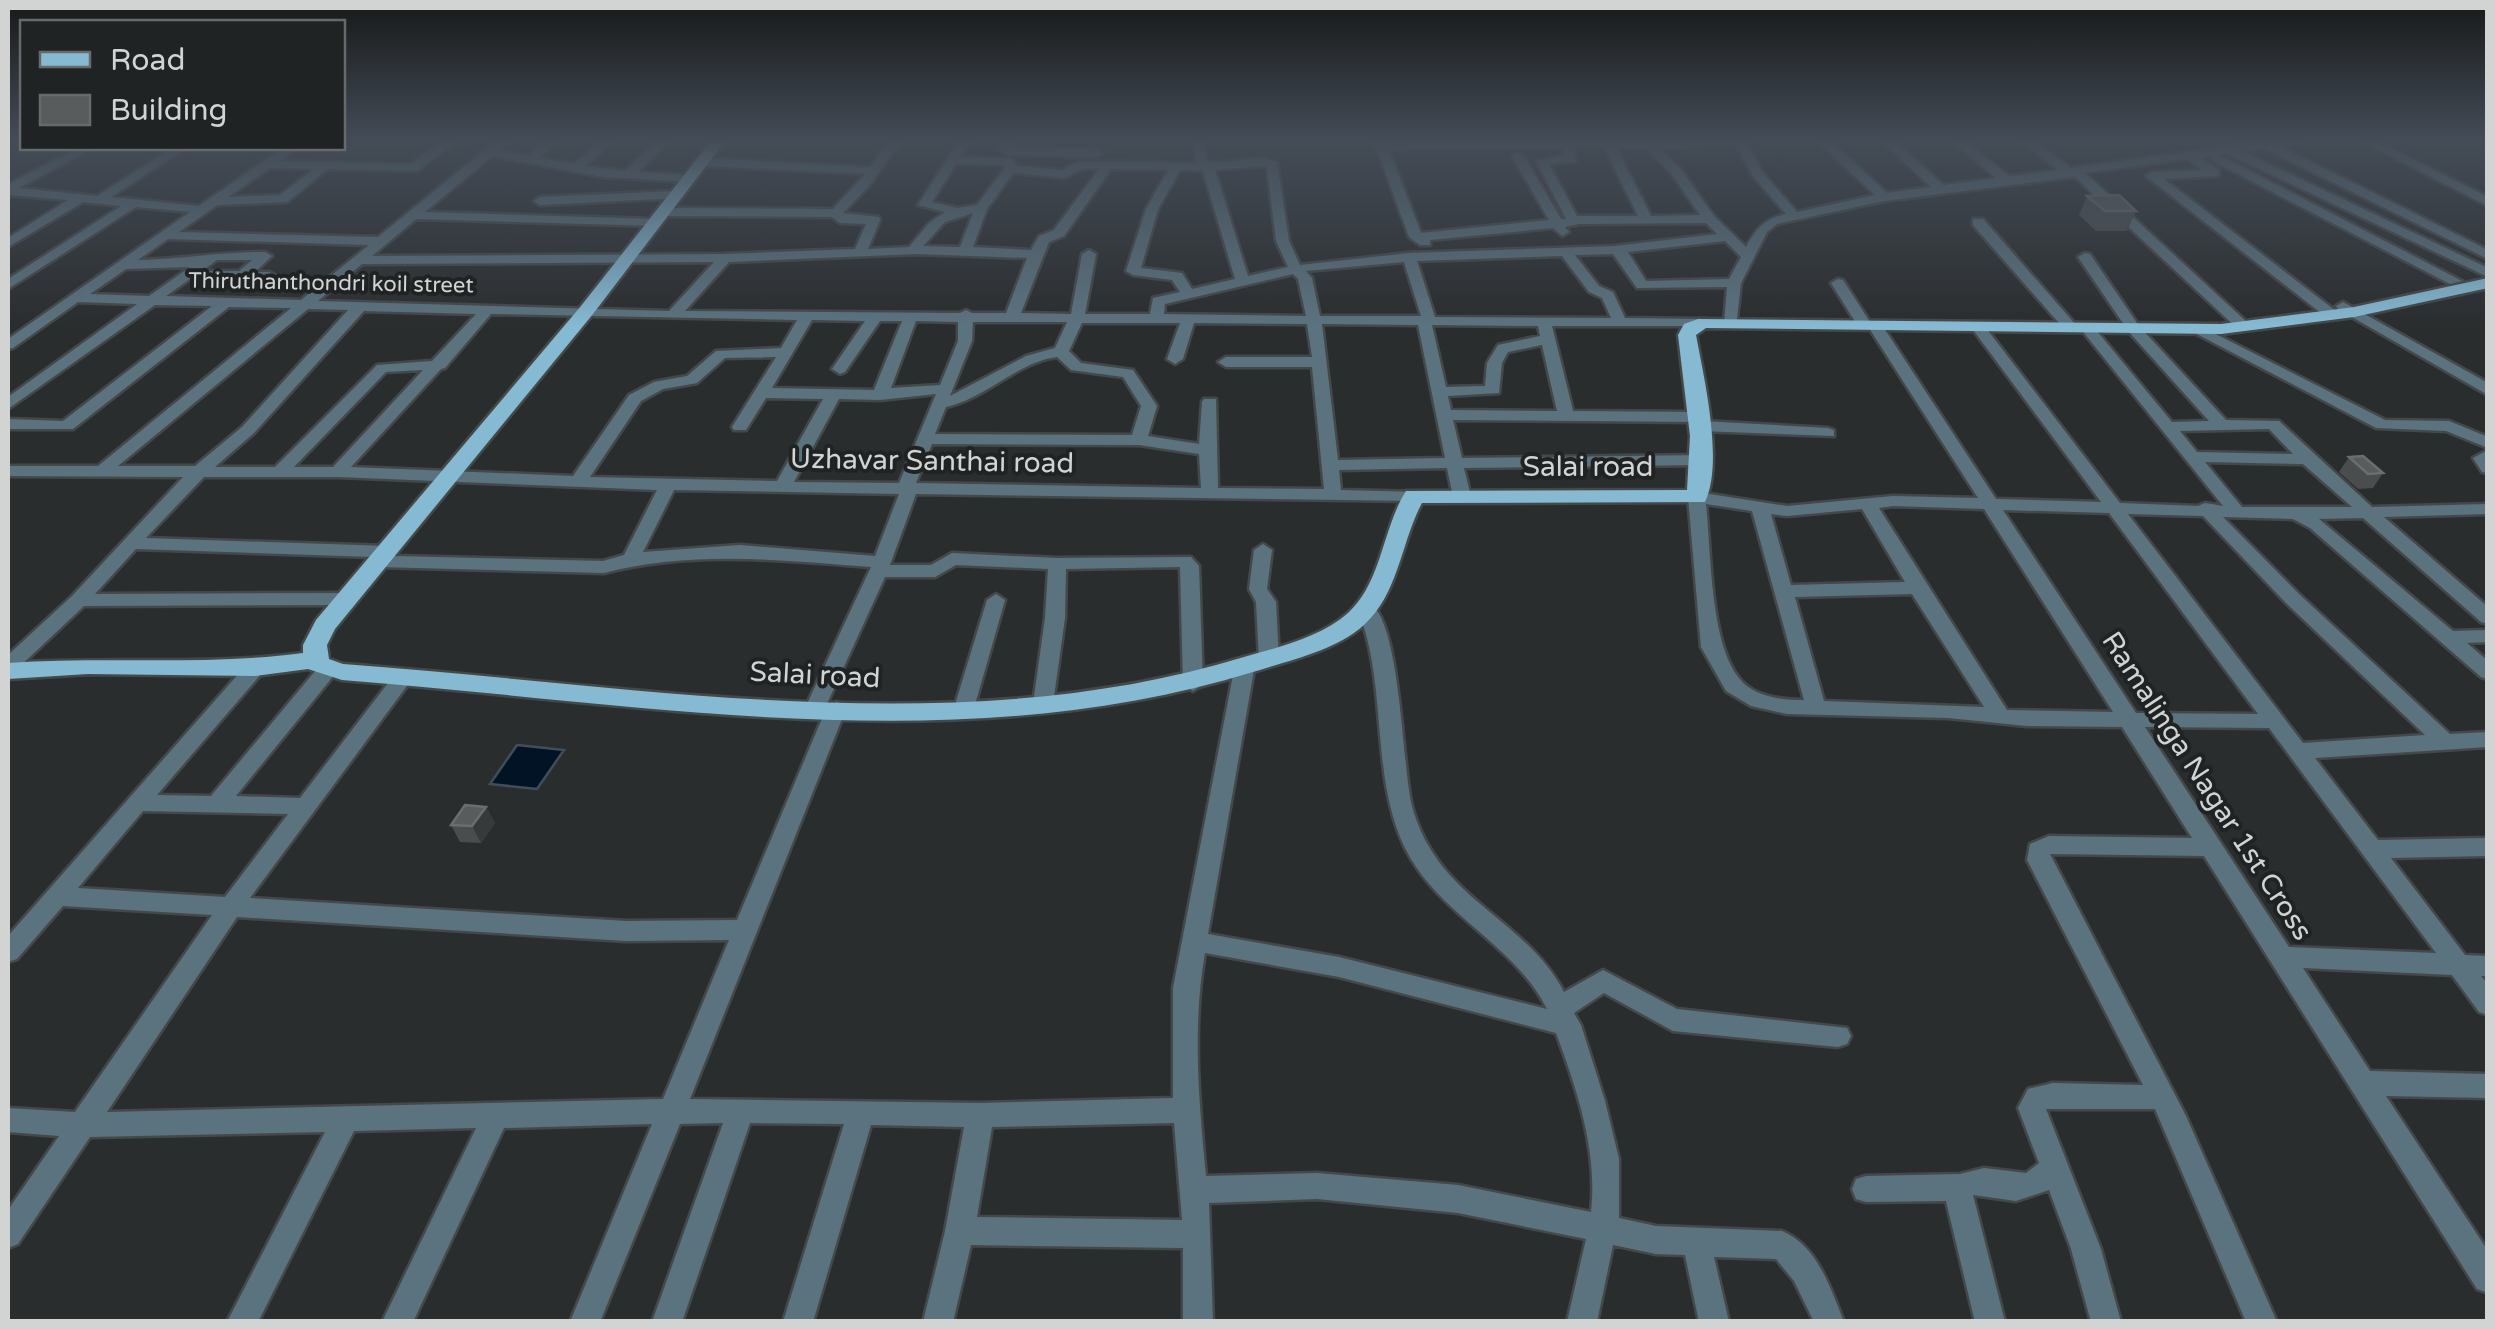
<svg xmlns="http://www.w3.org/2000/svg" width="2495" height="1329" font-family="'Varela Round',sans-serif">
<style>
.water{fill:#011325;stroke:#404d5a;stroke-width:2.5}
.lines{fill:none;stroke-linecap:round;stroke-linejoin:round}
.minor-casing{stroke:#454849;stroke-width:5}
.major-casing{stroke:#454849;stroke-width:5}
.minor{fill:#5b737f;fill-rule:evenodd}
.major{fill:#86bad3;fill-rule:evenodd}
.wall{fill:#494d4d}
.shaded-wall{fill:#373a3b}
.building{fill:#585c5c;stroke:#6b6e6e;stroke-width:2.5}
.labels{text-anchor:middle;dominant-baseline:central;stroke-width:8;stroke-linejoin:round;paint-order:stroke}
.far-street-label{font-size:22px;fill:#d2d4d4;stroke:#202324}
.street-label{font-size:28px;fill:#d2d4d4;stroke:#202324}
</style>
<rect width="100%" height="100%" fill="#2a2d2e"/>
<!-- water -->
<polygon class="water" points="517,745 564,750 537,789 490,784"/>
<g class="lines">
<defs>
<g id="minor">
<path d="M444,141h13l-40,30 -89,-2 -41,33 -70,3 -38,27 199,5 118,-96h13l-10,9 30,6 15,-15h12l-16,17 34,6 26,-23h13l-27,25 39,5 32,-30h13l-32,31 50,3 4,1v6l-89,-5 -111,-21 -67,56 229,7 5,1v6l-243,-7 -44,37 353,-2 130,-5 11,-25 -26,-1 -8,-6 -170,-1 -6,-4 6,-4 171,1 32,-35 -163,-8 -6,-4 6,-4 168,9 19,-26h12l-32,45 -26,27 36,4 1,3 -12,29 41,-2 20,-24 16,-11 -27,-7 41,-64h12l-11,16 50,1 4,1 2,7 46,4 19,-9 116,2 -5,-22h12l2,18 5,4 52,-5 14,4 12,79 11,24 109,-12 206,-7 102,-12 -11,-11 -127,1 -14,3 4,5 -7,4 -9,-8 -123,12v5h-10l-11,-8 -35,-96 278,2 73,-2 -6,3 -58,6 18,17 35,49 32,31c11,-19 18,-28 40,-33l-33,-38 -19,-35h12l16,31 35,40 78,-17 -58,-54h13l57,52 44,-6 -49,-46h13l48,44 53,-7 -44,-37h13l44,35 49,-6 -37,-29h13l37,27 193,-27h39l-22,6 207,103v9l-222,-110 -23,3 245,116v9l-260,-123 -9,1 243,126 -12,3 -237,-123 -1,-5 -12,2 19,12v6l-55,3 172,132v6h-10l-180,-141 6,-4 50,-2 -15,-11 -102,14 164,151v6h-10l-164,-153 -191,24 -107,23 -10,8 -26,51 -5,44 -12,-3 3,-37 -90,1 -24,-34 -38,1 24,31 14,6 12,26 79,1 5,1v6h-157l21,85 127,1 8,5 -6,4 126,7 6,2v6l-133,-5 -8,-5 5,-4 -245,-2 9,38 241,-3 8,5 -8,5 -239,3 7,29 -9,5 -9,-5 -6,-29 -108,2 2,20 79,2 3,4 -3,4 -6,1 -498,-7 -26,71h41l21,-12 105,5 134,-1 8,9 4,118 -10,7 -10,-7 -3,-117 -114,2 -1,49 -12,86 -10,7 -10,-7 12,-86 3,-49 -92,-4 -21,12h-50l-60,131 -10,7 -7,-2 -3,-5 66,-141c-90,-7 -179,-17 -267,6l-225,-6 -6,-2 -3,-4 3,-4 -237,-8 -41,45 254,-1 9,6 -9,6 -265,1 -69,65 -7,2v-18l64,-59 111,-119 -175,-1v-10h90l193,-158 -62,-1 -156,122h-65v-10l55,2 149,-115 -57,-1 -147,104v-12l129,-93 -59,-2 -65,46 -5,1v-10l182,-127 -54,-5 -128,82v-10l113,-73 -38,-4 -75,45v-9l60,-38 -60,-5v-11l71,-36h14l-74,40 78,8 76,-48h13l-75,49 88,9 84,-58h13l-16,13 130,3zM1574,147h30l34,69h-61l-28,-52 27,-3zM1616,147l33,3 22,23 29,42 -49,1zM1562,148l3,7 -29,6 30,58h-5l-37,-63 -6,-4 -6,4 37,64 -128,13 -32,-83zM956,164l48,1v4l-27,36 -19,3 -26,-6zM1262,166l5,1 9,74 12,26 -40,9 -33,-106zM270,168l44,1 -34,26 -52,2zM1083,169h16l-45,61 -15,6 -8,14 -58,-3 14,-38 26,-36 51,5zM1111,169l57,1 -22,39 -20,62 7,4 39,5 8,12 -27,6 -3,16h-65l11,-60 -7,-4 -7,4 -11,60 -50,-1 28,-71 15,-6zM1180,170l23,1 32,108 -43,10 -10,-16 -41,-5 17,-59zM973,213l-13,34 -37,-1 22,-24zM168,239l201,6 -68,55 -135,-4 24,-17 79,1 7,-4 -7,-4h-14l17,-16 -7,-4c-44,0 -83,7 -127,8zM1725,241l16,16 -12,22 -83,2 -18,-29zM917,254l110,4 -21,55h-34l-6,-3 -6,3 -275,-2 44,-49zM1562,256l27,36 13,6 9,20 -176,-1 -18,-56zM217,260h35l-13,11h-37zM714,262l-45,49 -351,-10 44,-37zM1404,262l17,54h-101l-8,-38 -6,-7zM190,267l-41,29 -59,-2 36,-25zM1293,274l5,5 8,37 -142,-2 1,-10zM308,309l40,1 -106,117 -47,39h-77zM364,311l112,3 -44,47 -55,4 -102,102h-60l39,-34zM491,314l306,6 -16,28 -65,3 -29,25 -33,6 -25,13 -56,81 -222,-9 90,-98 4,-1zM812,320l53,1 -33,48 8,5 5,-2 35,-51h22l-28,69 -102,-2zM916,321l42,1v19l-18,44 -49,3zM973,322h94l-12,26 -29,8 -76,40 22,-55zM1082,323h98l-13,36 8,5 8,-5 11,-36 113,1 5,33h-86l-8,5 8,5h86l12,122 -106,-1 -2,-89h-12l-2,3 -3,42 -51,-8 9,-30 -24,-36 -52,-7 -12,-12zM1322,324l96,1 27,133 -107,2zM1432,325l106,1 2,10 -42,9 -11,18 -2,23 -39,1zM1542,345l15,66 -106,-1 -3,-14 51,-3 3,-30 6,-11zM776,357l-44,70 2,3h12l20,-32 57,1 -46,82 -187,-4 51,-76 22,-12 34,-6 28,-25zM1057,357l14,13 52,7 18,29 -9,29 -197,-1 11,-27c41,-9 71,-45 111,-50zM423,370l-90,97h-39l92,-95zM936,394l-37,89 -105,-1 45,-83 41,1zM932,444l207,1 60,9 2,34 -285,-5zM204,477h134l319,13 -33,65 -21,6 -209,-5 2,-4 -3,-4 -6,-2 -241,-8zM674,490l225,4 -24,62 -135,-11 -97,7z"/>
<polygon points="1001,141 1013,141 1011,148 1097,149 1103,153 1097,157 1009,155 998,149"/>
<polygon points="2361,141 2376,141 2488,197 2488,206"/>
<polygon points="675,191 679,192 679,198 540,205 534,201 540,197"/>
<polygon points="1973,219 1983,219 2076,325 2076,331 2066,331 1973,225"/>
<path d="M2085,253l5,1 49,72 87,94 53,1 93,86 116,-3v10l-104,3 104,90v17l-7,-2 -118,-104 -44,1 134,112 35,-1v12l-21,1 21,18v18l-7,-2 -171,-149 -17,-9 -70,-2 76,77 151,140 38,-2v15l-173,11 63,82 110,-2v18l-97,2 74,97 23,1v20h-7l7,8v31l-9,-3 -27,-37 -149,-7 67,103 118,3v24l-102,-2 102,155v42l-11,-4 -273,-433 -154,-2 136,262 91,206h-31l-91,-213h-109l55,140 20,73h-30l-20,-73 -22,-59 -33,11 -43,-6 32,127h-30l-29,-121 -80,1 -10,-3 -4,-10 4,-10 10,-3 94,-2 24,-6 42,5 13,-10 -21,-55 10,-19 25,-6 90,2 -116,-225 3,-16 19,-8 143,2 -70,-111 -95,-1 -79,-8 -161,-4 -36,-8 -25,-15 -25,-44 -13,-150 9,-5 90,14 106,-10 85,2 -109,-170 -5,1 -5,-1 -28,-45 7,-4 5,1 27,42h10l116,177 105,3 -130,-175 7,-4 5,1 137,179 78,3 7,-3 18,3 -143,-178 12,-3 80,97 37,-1 -80,-89 -51,-75zM2269,429l24,25 -96,-2 -17,-21zM2205,462l98,2 49,43h-110zM1706,504l46,7 52,189c-22,0 -51,-3 -65,-22 -29,-36 -28,-127 -33,-174zM1893,506l91,3 129,203 -106,-2 -128,-202zM1862,509l43,73 -114,3 -20,-71 16,2zM2003,510l106,3 149,201 -122,-1zM2128,514l75,2 83,87 139,132 -122,8zM1912,594l72,113 -160,-6 -29,-104zM2145,727l124,1 167,225 -147,-6z"/>
<polygon points="2343,302 2488,383 2488,395 2338,309 2336,306"/>
<polygon points="2198,325 2385,420 2449,421 2488,437 2488,448 2446,431 2376,428 2193,332 2191,329"/>
<polygon points="2488,450 2488,473 2482,472 2473,458"/>
<polygon points="1263,544 1272,550 1267,589 1276,602 1279,660 1269,667 1259,660 1256,602 1249,589 1254,550"/>
<polygon points="996,594 1005,600 974,708 964,715 957,713 954,708 987,600"/>
<path d="M1367,602c34,11 35,167 45,204 25,94 112,110 152,186l39,-22 74,39 170,19 4,8 -4,8 -9,3 -165,-16 -69,-38 -30,20 7,12 24,76 14,58v59l37,8 126,5c35,14 49,58 62,91h-30l-20,-41 -18,-22 -62,-2 15,65h-30l-14,-67 -29,-1 -43,-9 -16,77h-30l19,-83 -128,-26 -141,-14 -108,4 4,119h-30v-74l-212,-3 -18,77h-30l22,-91 19,-104 -93,-2 -58,197h-30l61,-198 -94,-1 -68,199h-30l71,-199 -43,1 -80,198h-30l82,-198 -148,4 -91,194h-31l94,-194 -122,3 -96,191h-31l98,-190 -235,5 -72,107 -10,4v-38l51,-74 -51,-4v-24l67,4 137,-197 -149,-9 -46,53 -9,3v-26l240,-273 7,-2 10,7 -3,5 -105,122 54,1 110,-132h14l3,5 -3,5 -99,122 64,2 98,-128h14l3,5 -165,223 376,23 111,-1 89,-211 10,-7 7,2 3,5 -156,390 290,4 193,-5v-110l61,-318 10,-7 10,7 -46,264 131,23 208,52c-33,-66 -109,-94 -142,-161 -36,-75 -16,-163 -48,-240zM143,811l145,3 -63,83 -147,-9zM237,917l389,24 103,-1 -66,159 -556,13zM1205,953l134,24 217,56c21,56 42,119 35,179l-133,-27 -141,-12 -111,3c-7,-73 -14,-150 -1,-223zM1174,1123l8,97 -205,-3 15,-90z"/>
</g>
<path id="major" d="M711,141h14l-132,173 -258,315 -8,16 2,14 14,5c294,21 615,81 901,-7 35,-10 77,-20 104,-44 34,-31 34,-84 58,-122l281,-1 3,-54 -12,-101 6,-11 14,-5 523,5 133,-17 134,-29v10l-134,29 -133,17 -515,-6 -10,7c8,43 28,127 9,167l-283,1c-21,39 -23,90 -58,122 -29,26 -74,35 -111,47 -294,91 -611,31 -911,8l-34,-11 -53,7 -167,-2 -80,5v-16c98,-7 198,3 295,-10v-8l13,-25 265,-314z"/>
</defs>
<!-- minor casing -->
<use href="#minor" class="minor-casing"/>
<!-- major casing -->
<use href="#major" class="major-casing"/>
<!-- minor -->
<use href="#minor" class="minor"/>
<!-- major -->
<use href="#major" class="major"/>
</g>
<!-- wall -->
<g class="wall">
<polygon points="2087,196 2136,211 2127,231 2096,231 2079,215"/>
<polygon points="2349,457 2383,473 2373,488 2358,489 2339,472"/>
<polygon points="486,807 495,823 481,843 460,842 451,825"/>
</g>
<!-- shaded-wall -->
<polygon class="shaded-wall" points="486,807 495,823 481,843 472,826"/>
<!-- building -->
<g class="building">
<polygon points="2119,195 2136,211 2105,211 2087,196"/>
<polygon points="2363,456 2383,473 2368,474 2349,457"/>
<polygon points="465,805 486,807 472,826 451,825"/>
</g>
<!-- sky -->
<linearGradient id="sky" x2="0" y2="1"><stop stop-color="#171919"/><stop offset="0.43" stop-color="#444c57"/><stop offset="1" stop-color="#444c57" stop-opacity="0"/></linearGradient>
<rect width="2495" height="327" fill="url(#sky)"/>
<g class="labels">
<!-- far-street labels -->
<g class="far-street-label">
<text transform="translate(331 283) rotate(1)">Thiruthanthondri koil street</text>
</g>
<!-- street labels -->
<g class="street-label">
<text transform="translate(932 461) rotate(1)">Uzhavar Santhai road</text>
<text x="1588" y="467">Salai road</text>
<text transform="translate(815 675) rotate(3)">Salai road</text>
<text transform="translate(2207 786) rotate(57)">Ramalinga Nagar 1st Cross</text>
</g>
</g>
<!-- border -->
<rect width="2495" height="1329" fill="none" stroke="#d2d4d4" stroke-width="20"/>
<!-- legend -->
<rect x="20" y="20" width="325" height="130" fill="#202324" stroke="#676a6a" stroke-width="2.5"/>
<rect x="40" y="52" width="50" height="15" fill="#86bad3" stroke="#676a6a" stroke-width="2.5"/>
<text x="110" y="70" font-size="30" fill="#d2d4d4">Road</text>
<rect x="40" y="95" width="50" height="30" fill="#585c5c" stroke="#676a6a" stroke-width="2.5"/>
<text x="110" y="120" font-size="30" fill="#d2d4d4">Building</text>
</svg>
